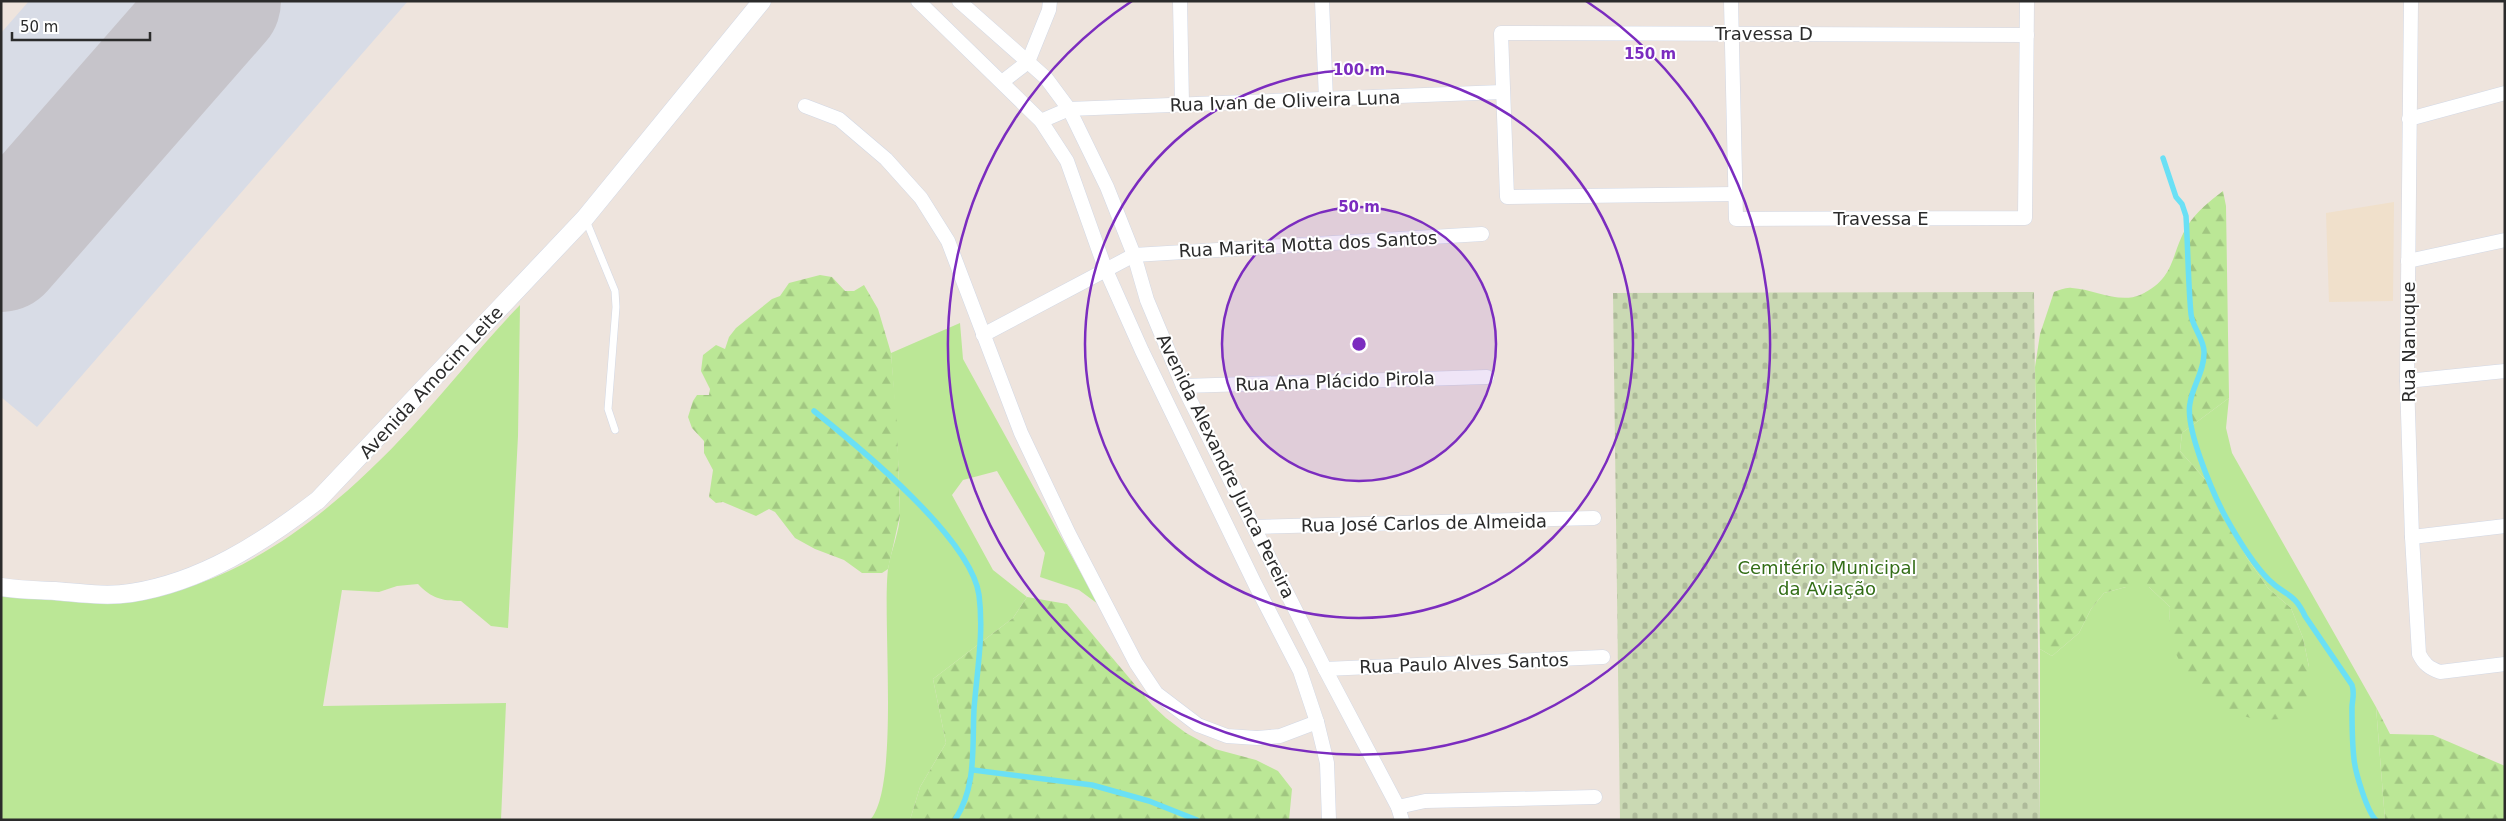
<svg xmlns="http://www.w3.org/2000/svg" width="2506" height="821" font-family="'DejaVu Sans',sans-serif">
<style>
.education{fill:#f0e0cb}
.airport{fill:#d8dce6}
.grass{fill:#bbe796}
.forest{fill:url(#forest-firs)}
.cemetery{fill:url(#cemetery-stones)}
.lines{fill:none;stroke-linecap:round;stroke-linejoin:round}
.stream{stroke:#6ae0f5;stroke-width:5.5}
.runway{stroke:#c6c4ca;stroke-width:124}
.service-casing{stroke:#d2d8e5;stroke-width:8}
.minor-casing{stroke:#d2d8e5;stroke-width:15}
.tertiary-casing{stroke:#d2d8e5;stroke-width:19}
.service{stroke:#fff;stroke-width:7}
.minor{stroke:#fff;stroke-width:14}
.tertiary{stroke:#fff;stroke-width:18}
.ring{fill:none;stroke:#7b2cbf;stroke-width:2.5}
.labels{text-anchor:middle;dominant-baseline:central;stroke-width:4;stroke-linejoin:round;paint-order:stroke}
.street-label{font-size:18px;fill:#2b2b2b;stroke:#fff}
.park-label{font-size:18px;fill:#326d16;stroke:#fff}
.centre{fill:#7b2cbf;stroke:#fff;stroke-width:2.5}
.ring-label{font-size:15px;text-anchor:middle;font-weight:bold;fill:#7b2cbf;stroke:#fff;stroke-width:4;stroke-linejoin:round;paint-order:stroke}
</style>
<defs>
<pattern id="forest-firs" width="22" height="20" patternUnits="userSpaceOnUse" patternTransform="scale(1.25)"><rect width="22" height="20" fill="#bbe796"/><path d="M5 1l3.5 6h-7zM16 11l3.5 6h-7z" fill="#a1c681"/></pattern>
<pattern id="cemetery-stones" width="16" height="16" patternUnits="userSpaceOnUse" patternTransform="scale(1.25)"><rect width="16" height="16" fill="#cad9b3"/><path d="M2 7V4a2 2 0 0 1 4 0v3zM10 15v-3a2 2 0 0 1 4 0v3z" fill="#aeba9a"/></pattern>
</defs>
<rect width="100%" height="100%" fill="#eee4dd"/>
<!-- education -->
<polygon class="education" points="2394,202 2393,301 2329,302 2326,213"/>
<!-- airport -->
<polygon class="airport" points="29,1 408,1 37,427 1,397 1,33"/>
<!-- grass -->
<g class="grass">
<path d="M520,305l-2,131 -10,192 -17,-2 -30,-25c-19,0 -30,-3 -43,-17l-21,2 -18,6 -37,-2 -19,116 183,-3 -5,117h-500v-227c44,2 94,8 137,6 20,-1 43,-9 62,-16 82,-30 153,-92 212,-156 37,-40 70,-83 108,-122z"/>
<path d="M960,323l3,36 135,245 -19,-14 -39,-13 5,-24 -48,-82 -34,9 -11,15 41,75 34,27 -14,21 -80,61 13,64 -26,44 -10,33h-40c30,-32 12,-200 18,-251 3,-19 12,-38 12,-56 -1,-53 -5,-107 -9,-160z"/>
<polygon points="2229,398 2226,428 2232,453 2376,707 2385,820 2040,820 2040,649 2052,656 2079,633 2091,609 2104,593 2126,587 2149,587 2170,607 2169,632 2309,697 2309,667 2303,638 2291,608 2268,588 2247,558 2211,486 2180,451 2182,433"/>
</g>
<!-- forest -->
<g class="forest">
<path d="M2223,191l3,15 3,192 -47,35 -2,18 31,35 36,72 21,30 23,20 12,30 6,29v30l-23,22c-12,0 -28,2 -39,-2 -35,-12 -70,-46 -78,-83 -1,-8 1,-18 1,-27l-21,-20h-23l-22,6 -13,16 -12,24 -27,23 -12,-7 -5,-282 5,-33 14,-42c6,-2 12,-5 18,-4 21,1 47,16 68,7 37,-17 30,-42 48,-70 9,-14 22,-24 35,-34z"/>
<polygon points="820,275 832,277 845,291 854,291 864,285 878,309 891,353 897,423 900,515 888,569 882,573 862,573 844,560 815,549 795,538 775,512 769,509 756,516 723,502 716,503 709,497 713,470 704,453 704,441 692,428 688,417 693,401 697,395 709,395 710,389 701,371 703,355 716,345 725,349 729,337 736,328 772,299 780,296 789,283"/>
<polygon points="1027,597 1067,604 1152,705 1166,718 1186,733 1215,749 1256,760 1278,771 1292,789 1289,820 910,820 920,787 946,743 933,679 1013,618"/>
<polygon points="2376,707 2390,734 2433,735 2505,766 2505,820 2385,820"/>
</g>
<!-- cemetery -->
<polygon class="cemetery" points="2034,292 2040,820 1620,820 1613,293"/>
<g class="lines">
<!-- stream -->
<g class="stream">
<path d="M2163,158l13,39 6,7 4,12c2,32 2,66 5,98 1,13 14,26 13,39 0,19 -11,32 -14,50 -5,25 22,88 34,111 11,20 29,50 45,66 16,16 25,12 36,36l47,69c3,9 0,15 0,23 0,17 0,34 2,51 1,12 13,53 22,61"/>
<path d="M814,411c45,36 157,127 165,184 5,38 -2,76 -5,114 -2,38 3,77 -19,111"/>
<polyline points="973,770 1092,785 1149,801 1197,820"/>
</g>
<!-- runway -->
<polyline class="runway" points="1,250 219,1"/>
<defs>
<polyline id="service" points="585,218 615,291 616,307 608,409 615,430"/>
<g id="minor">
<polyline points="918,1 1041,121 1067,161 1105,268 1142,351 1255,584 1300,671 1317,722 1327,763 1329,820"/>
<polyline points="959,1 1046,78 1069,109 1107,187 1134,255 1147,300 1183,386 1325,669 1398,807 1402,820"/>
<polyline points="1180,1 1182,104"/>
<polyline points="1322,1 1326,100"/>
<polyline points="1731,1 1736,219 2025,218 2027,1"/>
<path d="M2411,1l-4,380 5,156 7,117c5,10 10,14 21,18l65,-8"/>
<polyline points="1002,82 1028,62 1049,10 1050,1"/>
<polyline points="805,106 839,119 886,159 921,198 948,241 1021,433 1069,534 1136,663 1156,693 1198,725 1227,736 1257,738 1280,736 1317,722"/>
<polyline points="2409,119 2505,93"/>
<polyline points="1041,121 1069,109 1502,92"/>
<polyline points="1735,194 1507,197 1501,33 2027,35"/>
<polyline points="2408,261 2505,240"/>
<polyline points="983,335 1134,255 1482,234"/>
<polyline points="2407,381 2505,371"/>
<polyline points="1183,386 1487,377"/>
<polyline points="1255,527 1594,518"/>
<polyline points="2412,537 2505,526"/>
<polyline points="1325,669 1603,657"/>
<polyline points="1398,807 1425,801 1595,797"/>
</g>
<path id="tertiary" d="M1,587c18,3 36,3 54,4 25,2 51,6 76,2 71,-11 131,-50 187,-93l267,-282 177,-217"/>
</defs>
<!-- service casing -->
<use href="#service" class="service-casing"/>
<!-- minor casing -->
<use href="#minor" class="minor-casing"/>
<!-- tertiary casing -->
<use href="#tertiary" class="tertiary-casing"/>
<!-- service -->
<use href="#service" class="service"/>
<!-- minor -->
<use href="#minor" class="minor"/>
<!-- tertiary -->
<use href="#tertiary" class="tertiary"/>
</g>
<!-- distance rings -->
<circle cx="1359" cy="344" r="137" fill="#7b2cbf" fill-opacity=".12"/>
<g class="ring">
<circle cx="1359" cy="344" r="137"/>
<circle cx="1359" cy="344" r="274"/>
<path d="M1586 1A411 411 0 1 1 1132 1"/>
</g>
<g class="labels">
<!-- street labels -->
<g class="street-label">
<text x="1764" y="33">Travessa D</text>
<text transform="translate(1285 101) rotate(-2)">Rua Ivan de Oliveira Luna</text>
<text x="1881" y="218">Travessa E</text>
<text transform="translate(1308 244) rotate(-3)">Rua Marita Motta dos Santos</text>
<text transform="translate(2408 342) rotate(-90)">Rua Nanuque</text>
<text transform="translate(1335 381) rotate(-2)">Rua Ana Plácido Pirola</text>
<text transform="translate(431 382) rotate(-47)">Avenida Amocim Leite</text>
<text transform="translate(1226 466) rotate(64)">Avenida Alexandre Junca Pereira</text>
<text transform="translate(1424 523) rotate(-1)">Rua José Carlos de Almeida</text>
<text transform="translate(1464 663) rotate(-2)">Rua Paulo Alves Santos</text>
</g>
<!-- park labels -->
<g class="park-label">
<text x="1827" y="567">Cemitério Municipal<tspan x="1827" dy="21">da Aviação</tspan></text>
</g>
</g>
<circle cx="1359" cy="344" r="8" class="centre"/>
<g class="ring-label">
<text x="1650" y="59">150 m</text>
<text x="1359" y="75">100 m</text>
<text x="1359" y="212">50 m</text>
</g>
<!-- border -->
<rect width="2506" height="821" fill="none" stroke="#2b2b2b" stroke-width="5"/>
<!-- scale -->
<path d="M12 32v8h138v-8" fill="none" stroke="#2b2b2b" stroke-width="2.5"/>
<text x="20" y="32" font-size="15" fill="#2b2b2b" stroke="#ffffff" stroke-width="4" paint-order="stroke">50 m</text>
</svg>
